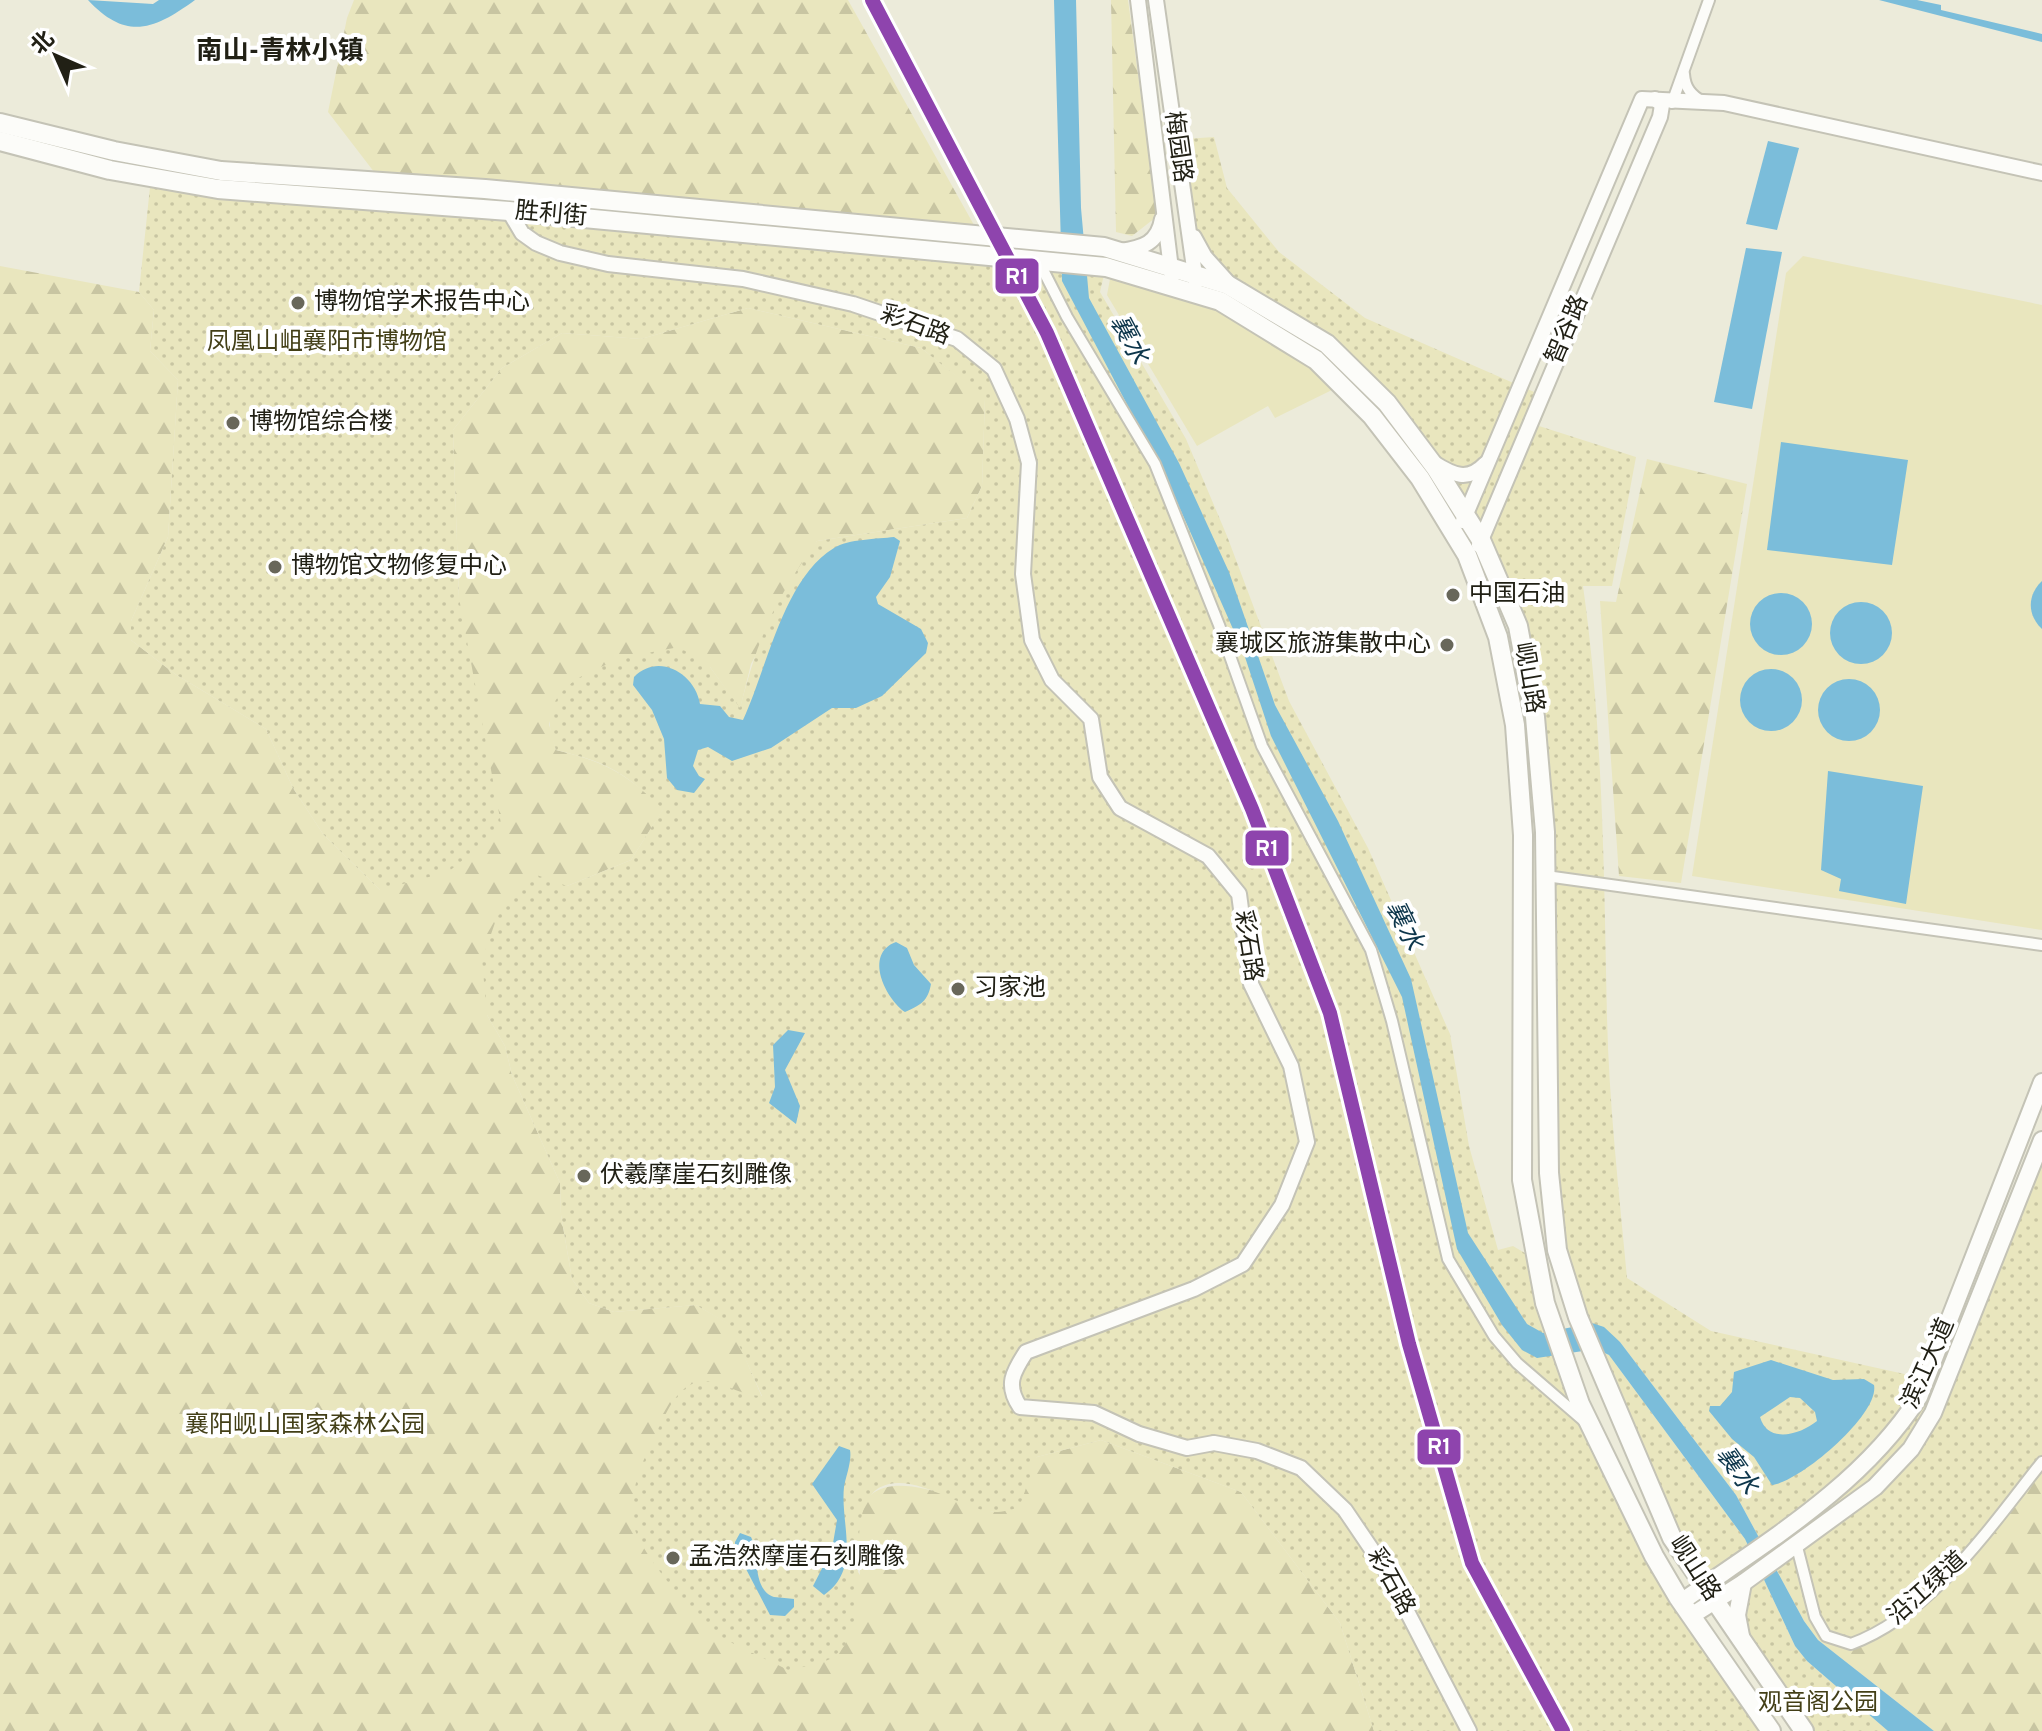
<svg xmlns="http://www.w3.org/2000/svg" width="2042" height="1731" font-family="Overpass,'Noto Sans SC',sans-serif">
<style>
.grass{fill:#e9e6be}
.forest{fill:url(#forest-firs)}
.park{fill:url(#park-dots)}
.water{fill:#7bbdda;fill-rule:evenodd}
.lines{fill:none;stroke-linecap:round;stroke-linejoin:round}
.street-casing{stroke:#c4c3b6;stroke-width:14}
.secondary-casing{stroke:#c4c3b6;stroke-width:18}
.primary-casing{stroke:#c4c3b6;stroke-width:20}
.highway-casing{stroke:#c4c3b6;stroke-width:22}
.street{stroke:#fcfcf9;stroke-width:10}
.secondary{stroke:#fcfcf9;stroke-width:14}
.primary{stroke:#fcfcf9;stroke-width:16}
.highway{stroke:#fcfcf9;stroke-width:18}
.rail-1-casing{stroke:#fff;stroke-width:20}
.rail-1{stroke:#8e44ad;stroke-width:14}
.poi-dot{fill:#68675a;stroke:#fff;stroke-width:3}
.labels{text-anchor:middle;dominant-baseline:central;stroke-width:8;stroke-linejoin:round;paint-order:stroke}
.street-label{font-size:24px;fill:#212015;stroke:#fff}
.poi-label{font-size:24px;fill:#212015;stroke:#fff;text-anchor:start}
.park-label{font-size:24px;fill:#433f17;stroke:#fff}
.neighbourhood-label{font-size:26px;font-weight:bold;fill:#212015;stroke:#fff}
.water-label{font-size:26px;font-style:italic;fill:#0d364b;stroke:#fff}
.line-badge{stroke:#fff;stroke-width:3}
.badge-label{font-size:22px;text-anchor:middle;font-weight:bold;fill:#fff}
</style>
<defs>
<pattern id="forest-firs" width="22" height="20" patternUnits="userSpaceOnUse" patternTransform="scale(2)"><rect width="22" height="20" fill="#e9e6be"/><path d="M5 1l3.5 6h-7zM16 11l3.5 6h-7z" fill="#c8c5a2"/></pattern>
<pattern id="park-dots" width="8" height="8" patternUnits="userSpaceOnUse" patternTransform="scale(2)"><rect width="8" height="8" fill="#e9e6be"/><path d="M2 2h.1M6 6h.1" fill="none" stroke="#c8c5a2" stroke-width="1.8" stroke-linecap="round"/></pattern>
</defs>
<rect width="100%" height="100%" fill="#ecebda"/>
<!-- grass -->
<g class="grass">
<polygon points="1803,256 2042,305 2042,930 1692,876 1786,273"/>
<polygon points="1111,274 1220,306 1313,366 1334,389 1275,418 1268,406 1197,446 1107,295"/>
</g>
<!-- forest -->
<g class="forest">
<polygon points="354,0 848,0 979,234 420,185 391,194 328,112 347,18"/>
<polygon points="1111,0 1128,0 1155,201 1155,218 1132,236 1116,232"/>
<path d="M0,266l139,26 15,18 -4,41 28,29 -10,157 -37,84v19l44,34 91,55 27,59 30,46 57,56 79,-292 -6,-168 49,-62 60,-35 79,6 107,-31 173,40 64,50 -3,88 -15,32 -150,23 -66,123 -11,45 -30,-42 -153,34 -8,23 7,26c53,13 67,23 108,58l-33,52 -64,26 -80,129 18,31 7,29 48,108 1,32 11,64 17,24 25,9 82,-7 35,20 31,72 -28,-5 126,183c0,-17 -4,-39 -1,-56 10,-63 99,-19 134,-7l44,-55 64,-17 140,52 99,131 34,108h-1374z"/>
<polygon points="1647,459 1747,484 1681,883 1619,876 1600,601 1616,602"/>
<polygon points="2042,1462 2042,1731 1934,1731 1818,1640 1851,1644"/>
</g>
<!-- park -->
<g class="park">
<path d="M1214,137l13,51 52,64 86,66 185,81 -11,27 97,31 -24,129h-29c20,142 21,287 24,431 2,87 12,174 20,261l84,53 234,52 97,-243v322l-81,100 -67,61 -43,21 -33,-4 -14,-19 -68,-126 -116,-153 -33,-18 -22,-74 -8,-111 -7,-377 -23,-141 -70,-136 -68,-93 -55,-51 -136,-79 -13,-123z"/>
<path d="M152,168l75,12 767,81 -15,-35 129,12 1,15 -9,39 86,147 41,97 62,165 79,147 82,186 19,112 29,104 15,-4 22,13 19,71 100,226 117,175h-397l-34,-108 -99,-131 -140,-52 -64,17 -18,51c-7,1 -16,4 -24,4 -30,-1 -73,-35 -106,-28 -59,13 -4,145 -59,175 -11,6 -29,8 -42,11 -24,-13 -59,-25 -80,-43 -20,-19 -65,-72 -73,-97 -10,-36 10,-74 25,-105 10,-19 20,-43 45,-44 18,0 35,15 57,15l-32,-71 -34,-20 -82,7 -25,-9 -17,-24 -11,-64 -1,-32 -48,-108 -7,-29 -18,-31 -5,-55 15,-43 37,-43 33,12 64,-26 32,-51c-40,-37 -53,-46 -107,-59 -2,-7 -6,-16 -6,-24 -4,-56 89,-72 129,-79l31,20 30,41c19,-73 33,-105 77,-167l150,-23 15,-32 3,-87 -64,-51 -173,-40 -107,31 -79,-6 -60,35 -49,62 6,168 43,231 -54,43 -68,18 -57,-56 -30,-46 -27,-59 -91,-55 -44,-34v-19l37,-84 10,-157 -28,-29 4,-41 -15,-18z"/>
<polygon points="1596,1349 1609,1355 1745,1539 1795,1646 1807,1661 1888,1731 1804,1731 1713,1599 1743,1583 1735,1564 1704,1585 1672,1538"/>
</g>
<!-- water -->
<g class="water">
<path d="M88,0l65,4 6,-4h36c-40,29 -68,42 -107,0z"/>
<polygon points="1054,0 1076,0 1081,208 1089,298 1179,463 1229,572 1275,705 1338,821 1411,979 1468,1233 1527,1324 1543,1333 1592,1323 1604,1327 1620,1342 1736,1495 1804,1621 1818,1640 1934,1731 1888,1731 1807,1661 1795,1646 1745,1539 1609,1355 1596,1349 1537,1358 1522,1350 1502,1325 1457,1249 1402,997 1271,736 1244,654 1170,486 1062,281"/>
<polygon points="1879,0 1917,0 1941,5 1941,10 2042,34 2042,42"/>
<polygon points="1768,141 1799,148 1777,230 1746,224"/>
<polygon points="1746,248 1782,252 1752,409 1714,402"/>
<polygon points="1781,442 1908,460 1892,565 1767,550"/>
<path d="M894,537l6,4 -10,36 -14,20 2,7 43,25 7,14 -2,10 -44,43 -26,12h-24l-61,40 -39,13 -24,-14 -10,3 -5,16 6,10 6,3 -11,14 -17,-3 -10,-12 -3,-39 -12,-29 -19,-25 1,-8c24,-25 61,-4 66,27l20,2 9,11 14,3c24,-51 40,-141 91,-172 14,-9 44,-9 60,-11z"/>
<path d="M2042,581v48c-15,-14 -15,-34 0,-48z"/>
<circle cx="1781" cy="624" r="31"/>
<circle cx="1861" cy="633" r="31"/>
<circle cx="1771" cy="700" r="31"/>
<circle cx="1849" cy="710" r="31"/>
<polygon points="1828,771 1923,786 1906,904 1839,891 1841,879 1821,870"/>
<path d="M896,942l11,6 7,17 17,19c-3,17 -10,21 -26,28 -19,-13 -42,-58 -9,-70z"/>
<polygon points="788,1030 805,1033 785,1070 800,1106 796,1124 769,1103 775,1087 773,1045"/>
<path d="M1771,1360l62,20 31,-1 10,6c6,29 -74,97 -102,100l-18,-28 -22,-18 -23,-28 1,-5h10l12,-14 2,-20zM1790,1397l10,1 15,14 2,9c-16,13 -49,24 -57,-4z"/>
<path d="M839,1446l11,4c2,11 -4,26 -6,37 -4,37 18,82 -20,108l-11,-9 19,-37 5,-29 -25,-36z"/>
<path d="M740,1533l11,4c8,16 1,53 23,60 7,1 14,1 20,2v8l-9,9 -15,-1 -24,-46 -11,-13v-14z"/>
</g>
<g class="lines">
<defs>
<g id="street">
<path d="M1684,74c1,14 7,21 19,28"/>
<polyline points="1672,103 1709,0"/>
<polyline points="1038,260 1067,317 1155,464 1219,625 1262,746 1371,950 1392,1021 1448,1259 1494,1336 1517,1363 1583,1420"/>
<polyline points="1546,876 2042,945"/>
<path d="M1796,1543l19,74 11,19 25,8c80,-29 140,-118 191,-182"/>
</g>
<g id="secondary">
<polyline points="1138,0 1172,277"/>
<polyline points="1156,0 1196,282"/>
<path d="M509,211l13,22 14,10 24,10 48,11 135,15 110,25 104,35 37,30 23,50 12,44 -6,111 9,66 20,40 39,39 9,58 20,31 88,48 31,38 12,90 40,82 16,76 -25,63 -39,59 -49,25 -168,63c-13,20 -21,33 -6,55l74,6 45,21 48,14 27,-5 43,8 44,17 44,42 40,59 84,162"/>
<polyline points="1194,237 1205,257 1232,287"/>
<path d="M1120,251c23,-3 38,-8 42,-32"/>
<path d="M1434,463c19,12 34,19 51,1"/>
<polyline points="1463,521 1642,99 1724,103 2042,173"/>
<polyline points="1479,545 1660,117 1662,105 1655,99"/>
</g>
<g id="primary">
<path d="M1681,1602c85,-60 181,-116 238,-205l123,-315"/>
<polyline points="1691,1616 1743,1583 1875,1487 1911,1449 1933,1413 2042,1140"/>
<polyline points="1741,1636 1737,1615 1743,1583"/>
</g>
<g id="highway">
<polyline points="0,123 114,151 221,171 485,189 1104,247 1228,285 1327,344 1387,403 1435,467 1481,540 1518,626 1535,717 1545,832 1549,1173 1557,1250 1578,1317 1672,1538 1804,1731"/>
<polyline points="0,141 110,170 218,189 509,211 1106,267 1220,301 1316,360 1372,416 1420,478 1467,555 1498,637 1515,725 1523,835 1522,1180 1545,1303 1580,1404 1654,1556 1678,1597 1771,1731"/>
</g>
</defs>
<!-- street casing -->
<use href="#street" class="street-casing"/>
<!-- secondary casing -->
<use href="#secondary" class="secondary-casing"/>
<!-- primary casing -->
<use href="#primary" class="primary-casing"/>
<!-- highway casing -->
<use href="#highway" class="highway-casing"/>
<!-- street -->
<use href="#street" class="street"/>
<!-- secondary -->
<use href="#secondary" class="secondary"/>
<!-- primary -->
<use href="#primary" class="primary"/>
<!-- highway -->
<use href="#highway" class="highway"/>
<defs>
<polyline id="rail-1" points="872,0 1047,333 1252,809 1330,1013 1409,1344 1472,1563 1563,1731"/>
</defs>
<!-- rail-1 casing -->
<use href="#rail-1" class="rail-1-casing"/>
<!-- rail-1 -->
<use href="#rail-1" class="rail-1"/>
</g>
<!-- markers -->
<g class="poi-dot">
<circle cx="298" cy="303" r="8"/>
<circle cx="233" cy="423" r="8"/>
<circle cx="275" cy="567" r="8"/>
<circle cx="1453" cy="595" r="8"/>
<circle cx="1447" cy="645" r="8"/>
<circle cx="958" cy="989" r="8"/>
<circle cx="584" cy="1176" r="8"/>
<circle cx="673" cy="1558" r="8"/>
</g>
<g class="labels">
<!-- street labels -->
<g class="street-label">
<text transform="translate(1177 147) rotate(82)">梅园路</text>
<text transform="translate(551 215) rotate(5)">胜利街</text>
<text transform="translate(915 326) rotate(20)">彩石路</text>
<text transform="translate(1568 330) rotate(-67)">智谷路</text>
<text transform="translate(1528 678) rotate(80)">岘山路</text>
<text transform="translate(1247 946) rotate(81)">彩石路</text>
<text transform="translate(1929 1364) rotate(-66)">滨江大道</text>
<text transform="translate(1694 1569) rotate(57)">岘山路</text>
<text transform="translate(1390 1582) rotate(61)">彩石路</text>
<text transform="translate(1928 1589) rotate(-42)">沿江绿道</text>
</g>
<!-- poi labels -->
<g class="poi-label">
<text x="314" y="303">博物馆学术报告中心</text>
<text x="249" y="423">博物馆综合楼</text>
<text x="291" y="567">博物馆文物修复中心</text>
<text x="1469" y="595">中国石油</text>
<text x="1431" y="645" text-anchor="end">襄城区旅游集散中心</text>
<text x="974" y="989">习家池</text>
<text x="600" y="1176">伏羲摩崖石刻雕像</text>
<text x="689" y="1558">孟浩然摩崖石刻雕像</text>
</g>
<!-- park labels -->
<g class="park-label">
<text x="327" y="343">凤凰山岨·襄阳市博物馆</text>
<text x="305" y="1426">襄阳岘山国家森林公园</text>
<text x="1818" y="1704">观音阁公园</text>
</g>
<!-- neighbourhood labels -->
<g class="neighbourhood-label">
<text x="280" y="52">南山-青林小镇</text>
</g>
<!-- water labels -->
<g class="water-label">
<text transform="translate(1128 340) rotate(62)">襄水</text>
<text transform="translate(1403 926) rotate(64)">襄水</text>
<text transform="translate(1736 1471) rotate(55)">襄水</text>
</g>
</g>
<g class="line-badge">
<rect x="994" y="257" width="46" height="38" rx="8" fill="#8e44ad"/>
<rect x="1244" y="829" width="46" height="38" rx="8" fill="#8e44ad"/>
<rect x="1416" y="1428" width="46" height="38" rx="8" fill="#8e44ad"/>
</g>
<g class="badge-label">
<text x="1017" y="284">R1</text>
<text x="1267" y="856">R1</text>
<text x="1439" y="1454">R1</text>
</g>
<!-- north arrow -->
<g transform="translate(56 56) rotate(315)" stroke="#ffffff" stroke-width="6" paint-order="stroke">
<path d="M0-6L14 30L0 20L-14 30Z" fill="#212015"/>
<text y="-12" font-size="22" font-weight="bold" text-anchor="middle" fill="#212015">北</text>
</g>
</svg>
